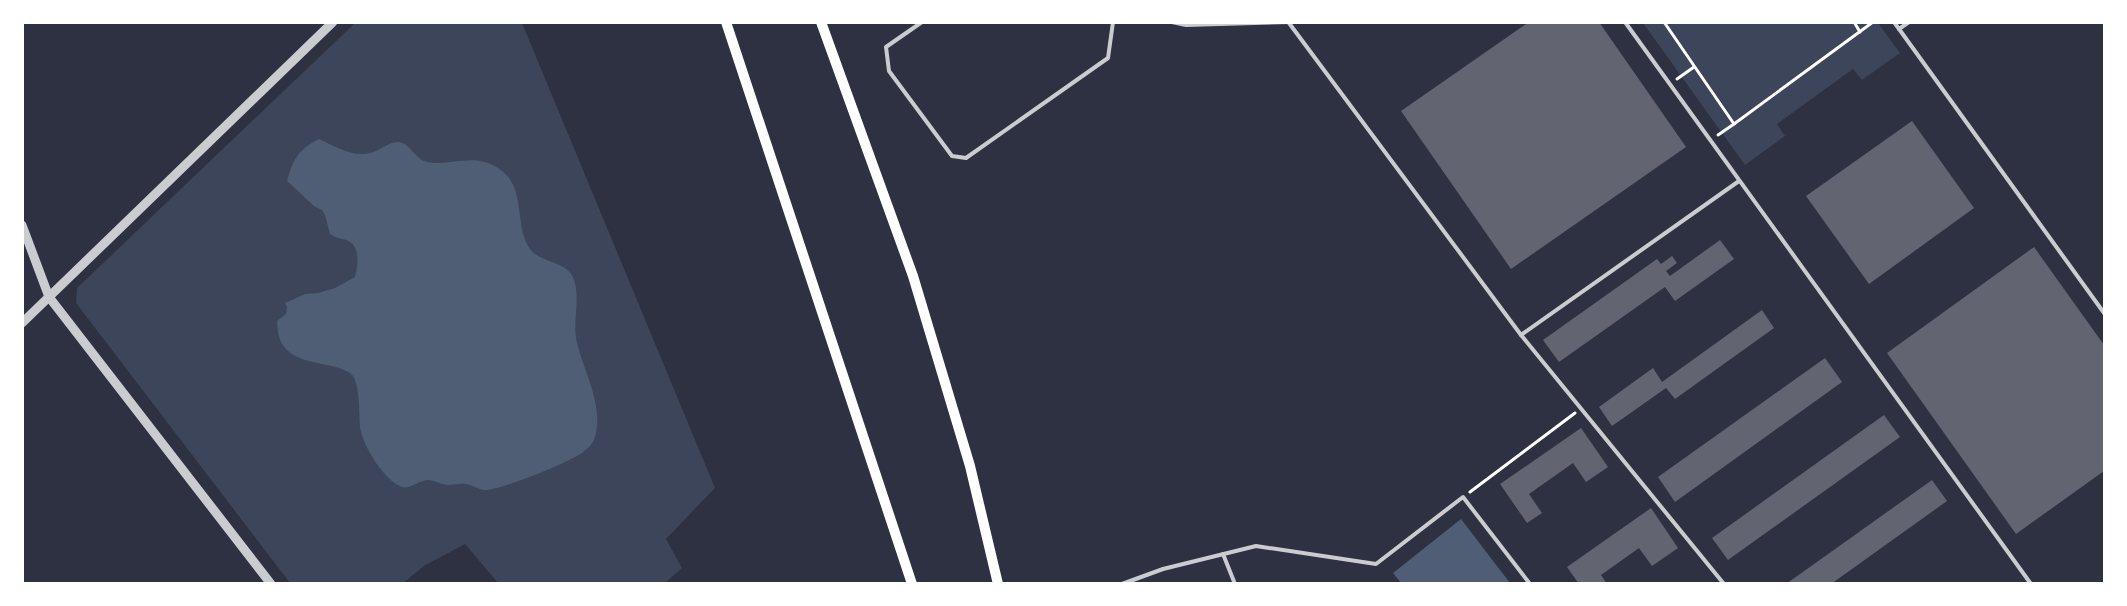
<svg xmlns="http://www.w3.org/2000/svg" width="2127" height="606" font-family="Barlow,sans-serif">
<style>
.green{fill:#3c4559}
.water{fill:#4f5d75}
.building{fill:#626471}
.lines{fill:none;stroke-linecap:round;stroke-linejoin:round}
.path{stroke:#fff;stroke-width:3}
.service{stroke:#caccd0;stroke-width:4}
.tertiary{stroke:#caccd0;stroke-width:9}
.secondary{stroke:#fff;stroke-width:10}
</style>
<rect width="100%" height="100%" fill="#2d3142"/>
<!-- green -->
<g class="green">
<polygon points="355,23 522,23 715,488 666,539 682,568 665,583 498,583 465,544 424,566 403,583 290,583 76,303 77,288"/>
<polygon points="1643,23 1878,23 1900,53 1862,80 1853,69 1777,124 1785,136 1745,165"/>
</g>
<!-- water -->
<g class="water">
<path d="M319,139c18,8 37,21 57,12 7,-3 14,-9 22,-9 12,1 16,15 26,19 26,8 50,-12 78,10 24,18 12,55 28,78 11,14 35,12 43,28 8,19 0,42 3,61 6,32 30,68 18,102 -4,8 -13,14 -21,18 -14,8 -75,33 -89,32 -6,-1 -12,-5 -18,-6 -6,-1 -13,1 -19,1 -6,-1 -12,-4 -18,-5 -10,0 -18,9 -27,7 -6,-2 -14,-9 -18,-14 -10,-11 -22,-32 -24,-46 -1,-14 0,-40 -7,-51 -4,-5 -11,-7 -17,-9 -30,-7 -59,-7 -59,-46l9,-7 1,-7 -2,-4 20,-9 13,-1 17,-5 20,-11c3,-12 6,-32 -9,-37 -7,-2 -10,-2 -16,-6l-5,-19 -3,-5 -8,-4 -27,-25c6,-22 11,-31 32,-42z"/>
<polygon points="1461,519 1510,583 1401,583 1393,573"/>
</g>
<!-- building -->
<g class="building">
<polygon points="1529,22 1599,22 1686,147 1511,269 1401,111"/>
<polygon points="1912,121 1974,208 1869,284 1806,196"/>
<polygon points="1720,240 1734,259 1675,301 1665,287 1559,362 1543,340 1657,259 1661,264 1672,256 1677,263 1666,271 1670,276"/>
<polygon points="2034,247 2104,345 2104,471 2016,534 1887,353"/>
<polygon points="1762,310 1774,328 1675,399 1666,388 1612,426 1599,407 1653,368 1662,382"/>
<polygon points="1825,358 1842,382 1675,502 1658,477"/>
<polygon points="1884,415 1900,437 1728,560 1712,538"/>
<polygon points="1581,428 1608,467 1586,482 1573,463 1529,494 1542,513 1527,523 1500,484"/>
<polygon points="1932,480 1947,501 1831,584 1786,584"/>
<polygon points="1651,508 1678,548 1652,566 1639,548 1601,575 1607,584 1579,584 1567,567"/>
</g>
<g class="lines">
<!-- path -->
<g class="path">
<polyline points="1664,22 1734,124 1873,22"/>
<polyline points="1854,22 1860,32"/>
<polyline points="1677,79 1694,67"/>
<polyline points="1718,135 1734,124"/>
<polyline points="1470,492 1575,413"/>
</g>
<!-- service -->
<g class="service">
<polyline points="922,22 886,47 889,71 952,156 966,158 1108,58 1113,22"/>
<polyline points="1172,22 1186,25 1290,22"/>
<polyline points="1625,22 2031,584"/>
<polyline points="1894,22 2104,313"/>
<polyline points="1289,23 1521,335 1724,584"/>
<polyline points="1899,29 1909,22"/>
<polyline points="1521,335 1739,181"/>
<polyline points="1223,554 1235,584"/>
<polyline points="1122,584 1163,569 1256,546 1376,564 1463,497 1530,584"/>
</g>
<!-- tertiary -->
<g class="tertiary">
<polyline points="22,225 49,297 271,584"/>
<polyline points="22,323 333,22"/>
</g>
<!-- secondary -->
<g class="secondary">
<polyline points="726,22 912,584"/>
<polyline points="821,22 913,276 970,466 998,584"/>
</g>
</g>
<!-- border -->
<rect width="2127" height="606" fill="none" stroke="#ffffff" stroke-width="48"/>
</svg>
